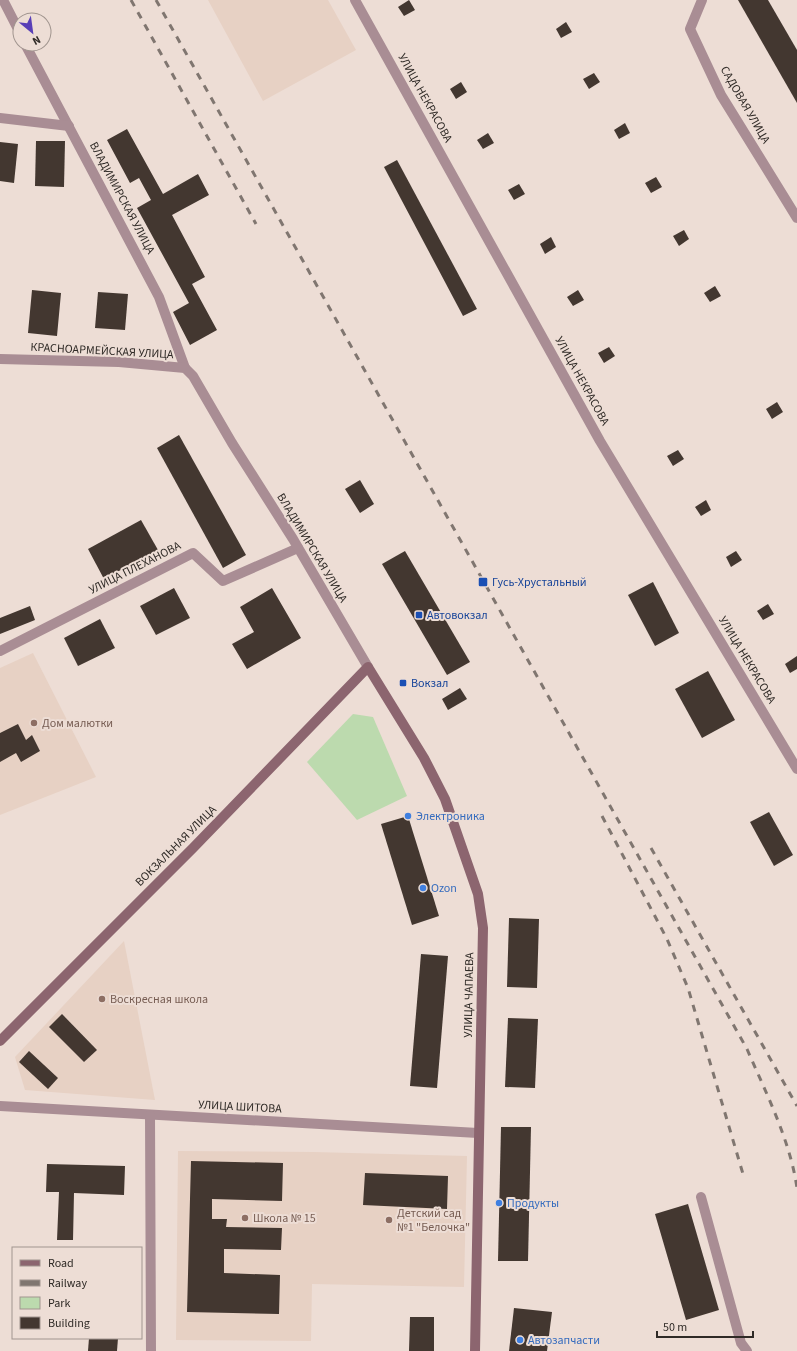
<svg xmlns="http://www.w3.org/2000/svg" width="797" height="1351" font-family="'Source Sans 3',sans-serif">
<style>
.built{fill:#e7d1c4}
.green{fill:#bcdaae}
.building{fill:#433730}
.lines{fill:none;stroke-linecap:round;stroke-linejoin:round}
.minor{stroke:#a98d94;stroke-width:10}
.tertiary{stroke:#a98d94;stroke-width:10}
.secondary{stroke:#8c656f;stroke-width:10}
.rail{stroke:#807670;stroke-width:3;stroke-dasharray:7 7;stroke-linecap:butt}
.transit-dot{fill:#1a4fb4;stroke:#edddd5;stroke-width:1.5}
.education-dot{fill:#8d6e63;stroke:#edddd5;stroke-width:1.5}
.shop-dot{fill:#3f7fe0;stroke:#edddd5;stroke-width:1.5}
.labels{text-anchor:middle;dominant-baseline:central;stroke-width:4;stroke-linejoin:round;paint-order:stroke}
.street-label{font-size:12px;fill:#2f2a26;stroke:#edddd5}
.transit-label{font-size:12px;fill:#164399;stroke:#edddd5;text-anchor:start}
.education-label{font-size:12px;fill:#785e54;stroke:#edddd5;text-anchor:start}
.shop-label{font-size:12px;fill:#366cbe;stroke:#edddd5;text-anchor:start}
</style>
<rect width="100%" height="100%" fill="#edddd5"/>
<!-- built -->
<g class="built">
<polygon points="208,0 328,0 356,50 263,101"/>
<polygon points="33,653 96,777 0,815 0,668"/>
<polygon points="124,941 155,1100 25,1090 15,1057"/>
<polygon points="178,1151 313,1152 467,1156 464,1287 312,1284 311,1341 176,1340"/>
</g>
<!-- green -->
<polygon class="green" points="353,714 373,717 407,796 357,820 307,762"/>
<!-- building -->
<g class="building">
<polygon points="409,0 415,10 404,16 398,7"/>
<polygon points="738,0 768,0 797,50 797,103"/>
<polygon points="566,22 572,32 561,38 556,29"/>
<polygon points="594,73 600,82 589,89 583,79"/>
<polygon points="461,82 467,92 456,99 450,89"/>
<polygon points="625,123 630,133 619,139 614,130"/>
<polygon points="127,129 163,194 198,174 209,195 172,215 205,277 192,284 217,330 190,345 173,312 189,303 137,208 151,200 139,178 130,183 107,140"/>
<polygon points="488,133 494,143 483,149 477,140"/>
<polygon points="36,141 65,141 64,187 35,186"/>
<polygon points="0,142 18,144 14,183 0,181"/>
<polygon points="397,160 477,309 463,316 384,167"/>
<polygon points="656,177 662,187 651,193 645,183"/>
<polygon points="519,184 525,194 514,200 508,190"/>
<polygon points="684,230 689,239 679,246 673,236"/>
<polygon points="551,237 556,247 545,254 540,244"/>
<polygon points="715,286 721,296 710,302 704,293"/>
<polygon points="32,290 61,293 57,336 28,333"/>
<polygon points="578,290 584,300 573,306 567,297"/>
<polygon points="98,292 128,294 125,330 95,328"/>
<polygon points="609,347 615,356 604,363 598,353"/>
<polygon points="777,402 783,412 772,419 766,409"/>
<polygon points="179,435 246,555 223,568 157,448"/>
<polygon points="678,450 684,459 673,466 667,456"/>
<polygon points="360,480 374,504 360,513 345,489"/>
<polygon points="706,500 711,510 701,516 695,507"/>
<polygon points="141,520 158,550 104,579 88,549"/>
<polygon points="405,551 470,662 447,675 382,564"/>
<polygon points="736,551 742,560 731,567 726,557"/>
<polygon points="653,582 679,633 655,646 628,595"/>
<polygon points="174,588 190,618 156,635 140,606"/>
<polygon points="272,588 301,638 247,669 232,644 254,632 240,607"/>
<polygon points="768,604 774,614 763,620 757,611"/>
<polygon points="30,606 35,620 0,634 0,618"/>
<polygon points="100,619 115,648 78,666 64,638"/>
<polygon points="797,656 797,669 790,673 785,664"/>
<polygon points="708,671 735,720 702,738 675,689"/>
<polygon points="460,688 467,699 448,710 442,699"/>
<polygon points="18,724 26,740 32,735 40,751 21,762 16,753 0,762 0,733"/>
<polygon points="769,812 793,855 774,866 750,822"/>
<polygon points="408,816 439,916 412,925 381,824"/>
<polygon points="509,918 539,919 537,988 507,987"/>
<polygon points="421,954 448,956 437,1088 410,1086"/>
<polygon points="62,1014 97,1050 84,1062 49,1027"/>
<polygon points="508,1018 538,1019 535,1088 505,1087"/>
<polygon points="29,1051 58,1078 48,1089 19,1062"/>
<polygon points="501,1127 531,1127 528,1261 498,1261"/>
<polygon points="191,1161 283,1163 282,1201 212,1199 212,1219 227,1219 226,1227 282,1228 281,1250 224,1249 224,1273 280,1275 279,1314 187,1312"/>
<polygon points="47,1164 125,1166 124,1195 74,1193 73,1240 57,1240 59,1192 46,1192"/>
<polygon points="365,1173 448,1176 447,1209 363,1205"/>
<polygon points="688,1204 719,1310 686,1320 655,1214"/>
<polygon points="514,1308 552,1312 547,1351 509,1351"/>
<polygon points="410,1317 434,1317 434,1351 409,1351"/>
<polygon points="89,1338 118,1338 117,1351 88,1351"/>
</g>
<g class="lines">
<!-- minor -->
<g class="minor">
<polyline points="3,0 20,33"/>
<polyline points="702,0 690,29 721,95 797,218"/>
<polyline points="25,44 159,297 185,368"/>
<polyline points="0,118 69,126"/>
<polyline points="0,651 193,553 223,581 298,548"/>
<polyline points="0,1106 478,1133"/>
<polyline points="150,1115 151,1351"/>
<polyline points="701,1197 741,1343 747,1351"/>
</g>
<!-- tertiary -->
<g class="tertiary">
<polyline points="355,0 600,441 797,769"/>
<polyline points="0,359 119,362 185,368 193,376 232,443 293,539 368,667"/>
</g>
<!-- secondary -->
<polyline class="secondary" points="0,1041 193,848 368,667 424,758 445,799 478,894 483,928 475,1351"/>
<!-- rail -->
<g class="rail">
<polyline points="131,0 256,224"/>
<path d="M156,0l591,1049c19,44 43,91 50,139"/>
<polyline points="602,816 667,939 688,988 743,1174"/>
<polyline points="651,848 797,1106"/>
</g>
</g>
<!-- markers -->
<g class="transit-dot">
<rect x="478" y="577" width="10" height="10" rx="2"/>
<rect x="415" y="611" width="8" height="8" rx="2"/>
<rect x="399" y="679" width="8" height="8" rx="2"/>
</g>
<g class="education-dot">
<circle cx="34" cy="723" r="4"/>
<circle cx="102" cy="999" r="4"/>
<circle cx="245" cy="1218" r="4"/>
<circle cx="389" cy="1220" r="4"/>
</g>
<g class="shop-dot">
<circle cx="408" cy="816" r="4"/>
<circle cx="423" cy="888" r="4"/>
<circle cx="499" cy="1203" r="4"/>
<circle cx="520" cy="1340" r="4"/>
</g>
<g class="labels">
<!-- street labels -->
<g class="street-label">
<text transform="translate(425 98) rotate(61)">УЛИЦА НЕКРАСОВА</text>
<text transform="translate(745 105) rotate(60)">САДОВАЯ УЛИЦА</text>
<text transform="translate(122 198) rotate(62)">ВЛАДИМИРСКАЯ УЛИЦА</text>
<text transform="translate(102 351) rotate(3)">КРАСНОАРМЕЙСКАЯ УЛИЦА</text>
<text transform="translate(582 381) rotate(61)">УЛИЦА НЕКРАСОВА</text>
<text transform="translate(312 548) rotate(59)">ВЛАДИМИРСКАЯ УЛИЦА</text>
<text transform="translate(135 568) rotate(-27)">УЛИЦА ПЛЕХАНОВА</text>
<text transform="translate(747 660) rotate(59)">УЛИЦА НЕКРАСОВА</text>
<text transform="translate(176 846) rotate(-45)">ВОКЗАЛЬНАЯ УЛИЦА</text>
<text transform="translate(469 995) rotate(-89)">УЛИЦА ЧАПАЕВА</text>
<text transform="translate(240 1107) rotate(3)">УЛИЦА ШИТОВА</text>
</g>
<!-- transit labels -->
<g class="transit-label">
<text x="492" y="582">Гусь-Хрустальный</text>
<text x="427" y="615">Автовокзал</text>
<text x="411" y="683">Вокзал</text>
</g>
<!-- education labels -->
<g class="education-label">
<text x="42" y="723">Дом малютки</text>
<text x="110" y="999">Воскресная школа</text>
<text x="397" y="1213">Детский сад<tspan x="397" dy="14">№1 "Белочка"</tspan></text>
<text x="253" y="1218">Школа № 15</text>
</g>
<!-- shop labels -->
<g class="shop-label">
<text x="416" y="816">Электроника</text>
<text x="431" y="888">Ozon</text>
<text x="507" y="1203">Продукты</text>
<text x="528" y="1340">Автозапчасти</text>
</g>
</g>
<!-- legend -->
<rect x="12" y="1247" width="130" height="92" fill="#edddd5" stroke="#a1958f"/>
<rect x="20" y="1260" width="20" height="6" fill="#8c656f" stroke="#a1958f"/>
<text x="48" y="1267" font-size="12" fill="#2f2a26">Road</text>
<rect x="20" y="1280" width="20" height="6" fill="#807670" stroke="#a1958f"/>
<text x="48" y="1287" font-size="12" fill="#2f2a26">Railway</text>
<rect x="20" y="1297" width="20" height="12" fill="#bcdaae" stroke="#a1958f"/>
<text x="48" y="1307" font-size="12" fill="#2f2a26">Park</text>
<rect x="20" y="1317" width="20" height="12" fill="#433730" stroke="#a1958f"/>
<text x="48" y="1327" font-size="12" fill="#2f2a26">Building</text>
<!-- north arrow -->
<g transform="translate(32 32) rotate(151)"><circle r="19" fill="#edddd5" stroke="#a1958f"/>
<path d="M0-3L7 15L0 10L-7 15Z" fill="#593fb7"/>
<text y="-6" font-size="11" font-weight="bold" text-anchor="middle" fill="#2f2a26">N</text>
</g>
<!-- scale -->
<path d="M657 1331v6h96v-6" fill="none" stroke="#2f2a26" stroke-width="2"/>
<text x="663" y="1331" font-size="12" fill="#2f2a26" stroke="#edddd5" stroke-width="3" paint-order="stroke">50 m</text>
</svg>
